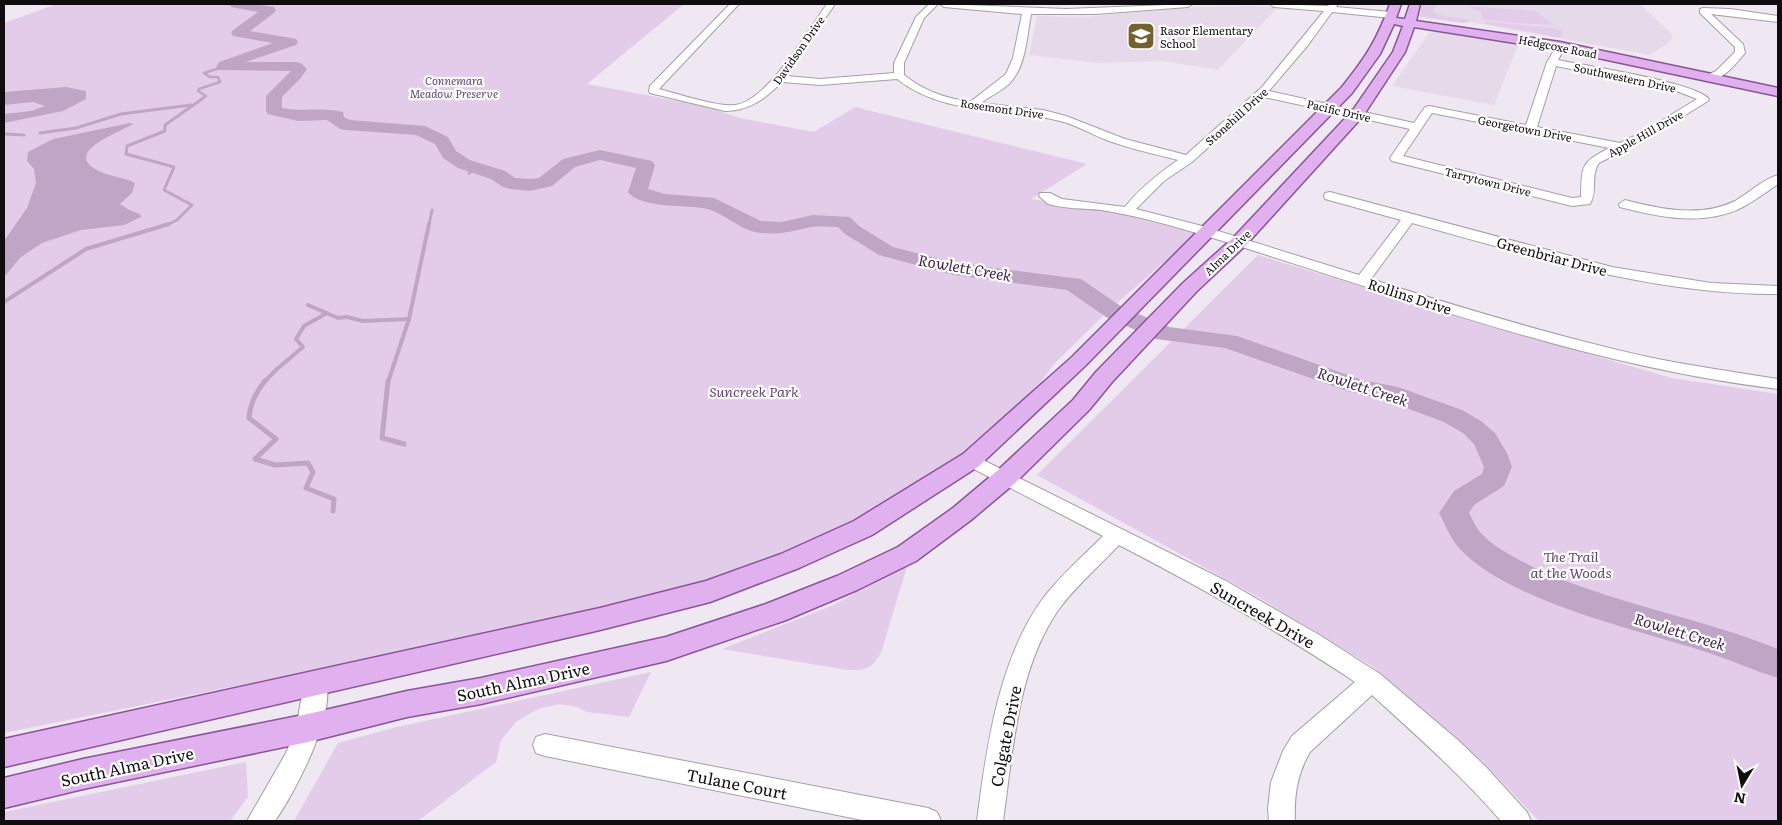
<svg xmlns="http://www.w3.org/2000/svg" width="1782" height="825" font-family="Literata,serif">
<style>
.built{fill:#e6daea}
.green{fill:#e3ccea}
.water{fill:#bfa6c6}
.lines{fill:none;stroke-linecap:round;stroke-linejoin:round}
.stream-far3{stroke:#bfa6c6;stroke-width:2.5}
.stream-far2{stroke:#bfa6c6;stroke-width:3}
.stream-far1{stroke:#bfa6c6;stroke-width:4}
.stream{stroke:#bfa6c6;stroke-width:5}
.river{fill:#bfa6c6;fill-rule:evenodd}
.minor-casing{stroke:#a59ea7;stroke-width:2}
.major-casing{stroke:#8b5499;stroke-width:3}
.minor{fill:#fff;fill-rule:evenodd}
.major{fill:#e1b0ee;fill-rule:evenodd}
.labels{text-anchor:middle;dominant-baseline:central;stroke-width:4.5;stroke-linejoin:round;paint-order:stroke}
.far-poi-label{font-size:11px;fill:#100d10;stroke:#fff;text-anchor:start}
.far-street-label{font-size:11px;fill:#100d10;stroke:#fff}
.far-park-label{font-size:11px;font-style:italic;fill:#684572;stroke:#fff}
.street-label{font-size:14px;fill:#100d10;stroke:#fff}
.park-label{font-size:14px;font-style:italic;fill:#684572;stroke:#fff}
.water-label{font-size:15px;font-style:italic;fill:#3e1d47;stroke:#fff}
.near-street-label{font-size:16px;fill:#100d10;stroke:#fff}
</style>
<rect width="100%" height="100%" fill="#efe7f1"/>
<!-- built -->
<g class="built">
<polygon points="1431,4 1640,4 1671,33 1673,37 1667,44 1650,55 1449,18 1435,14"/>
<polygon points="1250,6 1278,7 1218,70 1163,61 1096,63 1029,55 1037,16 1083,17 1196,7"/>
<polygon points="1438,32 1519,43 1494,105 1392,86 1429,33"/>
</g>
<!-- green -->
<g class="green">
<polygon points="57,4 684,4 587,84 704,106 740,118 814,132 855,107 1087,164 1031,199 1103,210 1198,233 1110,309 1055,363 1040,383 995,430 965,458 803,551 658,596 359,661 4,733 4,23"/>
<polygon points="1420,4 1435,4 1434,12 1443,16 1467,19 1469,22 1462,23 1421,17 1418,14 1421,12 1419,10"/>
<polygon points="1467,6 1536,11 1553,25 1514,23 1483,19 1481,13"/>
<polygon points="1486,22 1553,28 1560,30 1564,34 1561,37 1557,37 1483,23"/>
<polygon points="1258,255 1522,335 1672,378 1778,394 1778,821 1539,821 1483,762 1373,667 1258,597 1037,475"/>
<path d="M908,563l-27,90c-10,17 -15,17 -34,17l-125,-21 114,-45z"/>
<polygon points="651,672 629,717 587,712 578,707 560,704 538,709 517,721 501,740 496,762 418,821 294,821 338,743 397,727"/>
<polygon points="246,762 248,797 230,821 4,821 4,812"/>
</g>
<!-- water -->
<g class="water">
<polygon points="66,87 86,91 86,99 63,111 4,123 4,114 31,111 45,106 33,102 4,105 4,92"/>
<path d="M130,123l3,1c-12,8 -75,29 -32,48 11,5 23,5 34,11l-3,10 -12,11 9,6 11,4 1,3 -17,8 -43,5 -39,13 -21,14 -17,20v-36l23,-33 9,-25 -2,-14 -7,-8 1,-9 25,-13z"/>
</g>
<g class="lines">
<!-- stream-far3 -->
<polyline class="stream-far3" points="200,100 206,96 198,91 199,89 220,82 218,77 210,77 204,73 223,67"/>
<!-- stream-far2 -->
<g class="stream-far2">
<polyline points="40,133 76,128 121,114 191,105"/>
<polyline points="4,134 24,135"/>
<polyline points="469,173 475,168"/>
<polyline points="167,225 177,220 192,205 164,190 174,167 126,154 127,146 165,131 165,125 202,99"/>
<polyline points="429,225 432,210"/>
</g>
<!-- stream-far1 -->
<g class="stream-far1">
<polyline points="4,302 86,249 169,224"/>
<polyline points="308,305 338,318 347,317 363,321 409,319"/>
<polyline points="264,382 277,369 303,347 296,339 304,326 327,313"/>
<polyline points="388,382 409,319 429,224"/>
</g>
<!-- stream -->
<g class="stream">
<path d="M265,381c-9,11 -15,22 -16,37l27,21 -21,20 20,6 33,-2 5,9 -7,16 28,11 -1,12"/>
<polyline points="388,381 382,438 404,444"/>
</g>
<!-- river -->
<path class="river" d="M230,4h26l18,3 2,3 -2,3 -24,18 41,7 5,1 2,3 -2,3 -50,17h50l5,1 6,6 -7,10 -18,18v11c20,4 41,-1 61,4l1,5 6,3 75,6 23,11 8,14 14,9 35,11 10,7 15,1 9,-1 24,-19 37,-9 52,11 3,4 -7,24 17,5 49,4 47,23 20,1 32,-7 37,2 9,9 34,21 62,16 126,16 41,28 47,20 68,9 125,44 36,7 64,23 19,11 14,12 12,20 5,14 -8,19 -30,19 -5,8c4,7 7,15 12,20 13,15 37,26 54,35 78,36 164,49 243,81v29c-26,-8 -52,-20 -78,-28 -67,-21 -193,-50 -240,-101 -9,-9 -15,-25 -21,-36l15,-22 28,-17 2,-7 -10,-23 -11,-11 -19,-11 -62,-23 -35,-8 -122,-43 -69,-9 -50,-22 -39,-27 -113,-15 -75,-20 -34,-21 -7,-7c-9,0 -19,-1 -27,0 -17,4 -32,8 -50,6 -22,-2 -37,-22 -59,-25 -18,-3 -62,0 -74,-16l8,-24 -36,-8 -25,7 -23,19 -22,5 -20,-2 -7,-2 -12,-8 -33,-11 -15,-10 -8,-14 -19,-9 -70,-5 -6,-1 -13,-9 -29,1 -30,-7 -2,-3v-15l25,-25 -73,-1 -2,-3 3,-5 54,-19 -40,-7 -2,-3 2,-3 25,-18 -27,-5z"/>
<defs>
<g id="minor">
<path d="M730,4h9l-80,85c19,5 58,18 76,16 33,-4 73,-75 92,-101h8l-49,72 34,3 74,-6v-10l22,-46 13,-13h9l-14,14 -20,45v12c20,16 41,23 66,27l36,-28 7,-16 9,-44 -78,-7 -4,-3 126,5 126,-5 -4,3 -92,7h-65c-4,22 -5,52 -21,69 -8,8 -20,13 -29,20l62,7 23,6 59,23 61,16 76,-68 62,-76 -50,-4 -4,-3 58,2 2,-2h8l-2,3 55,5 4,3 -4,3 -59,-6 -24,33 -39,46 145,32 11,-16 4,-1 97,19 21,-63 8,-13 3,-1 5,3 -5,9c28,6 137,22 151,39l-1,2 -57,35 -52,27c-9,13 -1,28 -9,41l-18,2 -180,-45 -2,-3 20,-29 -146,-32 -72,65 -28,19 -28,28 66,17 157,49 42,-55 -76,-21 -1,-3 1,-3 5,-1 282,75 99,16 67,3v8c-125,1 -246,-38 -366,-71l-41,56c91,29 183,57 277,78 43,9 87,15 130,22v10c-201,-24 -392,-99 -585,-157 -30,-9 -61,-17 -92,-22 -18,-2 -36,-1 -53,-6l-9,-8 1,-3h10l12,6 63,8c15,-19 33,-33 53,-47 -23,-6 -47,-11 -69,-19 -17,-6 -32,-16 -49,-20 -56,-14 -116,-5 -163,-42l-77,6 -38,-3c-17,17 -33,29 -57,29l-75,-18 -1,-2 1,-5zM1556,66l118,24 23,9 -54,33 -23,11 -83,-16zM1432,113l177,35c-29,15 -27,18 -28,49l-9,1 -169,-42z"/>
<path d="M1703,8l27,1 48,7v6l-67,-8 32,30 2,9c-9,11 -24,30 -40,27v-4l11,-5 19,-19v-5l-35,-34v-4z"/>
<path d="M1778,175v9c-13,9 -25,18 -39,25 -38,17 -81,8 -119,-2l-1,-3 6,-4c35,9 76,18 110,1 14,-8 28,-22 43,-26z"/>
<path d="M971,454l255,127 95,55 59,38 79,67 27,26 41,45 4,9h-30c-40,-46 -84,-85 -129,-126l-62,57c-13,22 -16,44 -15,69h-26l-1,-12 3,-27 12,-31 9,-15 63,-54c-76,-51 -155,-95 -236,-137 -20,21 -43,41 -60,64 -42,60 -46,142 -56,212h-26c9,-73 22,-164 67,-224 17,-22 39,-41 59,-61l-139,-72 -2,-4 2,-4z"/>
<path d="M316,674l8,3c16,31 -30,117 -49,144h-28l39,-68 10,-24 8,-45 4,-7z"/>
<polygon points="545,734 928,808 937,812 941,821 867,821 545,756 536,753 533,745 536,737"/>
</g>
<path id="major" d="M1390,4h11l-5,14 9,1 5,-15h10l-4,17 144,21 218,46v8l-218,-46 -146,-23 -9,25 -42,64 -118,130 -48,45 -85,91 -23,28 -74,73 -44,37 -55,41 -59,29 -71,30 -120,41 -185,43 -74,13 -99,25 -225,47 -79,19v-30l79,-19 225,-45 99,-23 74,-13 185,-41 100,-33 71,-28 61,-29 55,-39 44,-37 76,-71 23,-28 87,-89 50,-45 120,-128 40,-58 10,-26 -9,-2 -14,30 -28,39 -266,272 -107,101 -107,69 -73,33 -89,34 -110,28 -596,137v-28l596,-131 106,-27 75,-27 73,-33 109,-67 109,-97 270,-270c24,-30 35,-47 48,-83z"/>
</defs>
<!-- minor casing -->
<use href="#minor" class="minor-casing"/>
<!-- major casing -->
<use href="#major" class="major-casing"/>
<!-- minor -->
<use href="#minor" class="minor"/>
<!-- major -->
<use href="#major" class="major"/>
</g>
<!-- icons -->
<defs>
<symbol id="school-square" viewBox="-11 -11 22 22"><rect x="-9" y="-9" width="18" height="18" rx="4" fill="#756130" stroke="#fff"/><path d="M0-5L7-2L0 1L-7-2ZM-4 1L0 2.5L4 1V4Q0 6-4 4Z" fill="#fff"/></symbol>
</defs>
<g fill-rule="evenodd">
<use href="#school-square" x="1125" y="20" width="32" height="32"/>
</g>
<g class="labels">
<!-- far-poi labels -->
<g class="far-poi-label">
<text x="1160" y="30">Rasor Elementary<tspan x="1160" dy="13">School</tspan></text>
</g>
<!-- far-street labels -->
<g class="far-street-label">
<text transform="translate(1558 46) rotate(11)">Hedgcoxe Road</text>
<text transform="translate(798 50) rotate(-55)">Davidson Drive</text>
<text transform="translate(1625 77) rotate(12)">Southwestern Drive</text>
<text transform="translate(1002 108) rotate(8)">Rosemont Drive</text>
<text transform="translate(1339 110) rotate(13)">Pacific Drive</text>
<text transform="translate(1236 116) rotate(-42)">Stonehill Drive</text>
<text transform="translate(1525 128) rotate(11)">Georgetown Drive</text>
<text transform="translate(1645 133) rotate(-29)">Apple Hill Drive</text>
<text transform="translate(1488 181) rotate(14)">Tarrytown Drive</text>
<text transform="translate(1227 252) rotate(-44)">Alma Drive</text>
</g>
<!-- far-park labels -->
<g class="far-park-label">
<text x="454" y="80">Connemara<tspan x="454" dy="13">Meadow Preserve</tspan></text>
</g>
<!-- street labels -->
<g class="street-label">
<text transform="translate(1552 256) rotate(15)">Greenbriar Drive</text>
<text transform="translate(1410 296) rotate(18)">Rollins Drive</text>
</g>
<!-- park labels -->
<g class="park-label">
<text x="754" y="391">Suncreek Park</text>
<text x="1571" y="556">The Trail<tspan x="1571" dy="16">at the Woods</tspan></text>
</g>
<!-- water labels -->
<g class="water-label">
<text transform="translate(965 267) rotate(10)">Rowlett Creek</text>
<text transform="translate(1363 386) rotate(18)">Rowlett Creek</text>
<text transform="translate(1680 631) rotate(17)">Rowlett Creek</text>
</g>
<!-- near-street labels -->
<g class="near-street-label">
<text transform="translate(1263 614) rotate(30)">Suncreek Drive</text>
<text transform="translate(523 681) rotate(-12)">South Alma Drive</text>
<text transform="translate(1005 736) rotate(-79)">Colgate Drive</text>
<text transform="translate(127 766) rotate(-12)">South Alma Drive</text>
<text transform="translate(737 783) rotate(11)">Tulane Court</text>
</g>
</g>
<!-- border -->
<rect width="1782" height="825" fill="none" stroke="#100d10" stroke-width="10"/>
<!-- north arrow -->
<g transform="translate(1742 785) rotate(190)" stroke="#ffffff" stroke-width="4" paint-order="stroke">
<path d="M0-4L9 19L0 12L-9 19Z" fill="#100d10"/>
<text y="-8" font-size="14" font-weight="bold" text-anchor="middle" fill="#100d10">N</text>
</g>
</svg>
